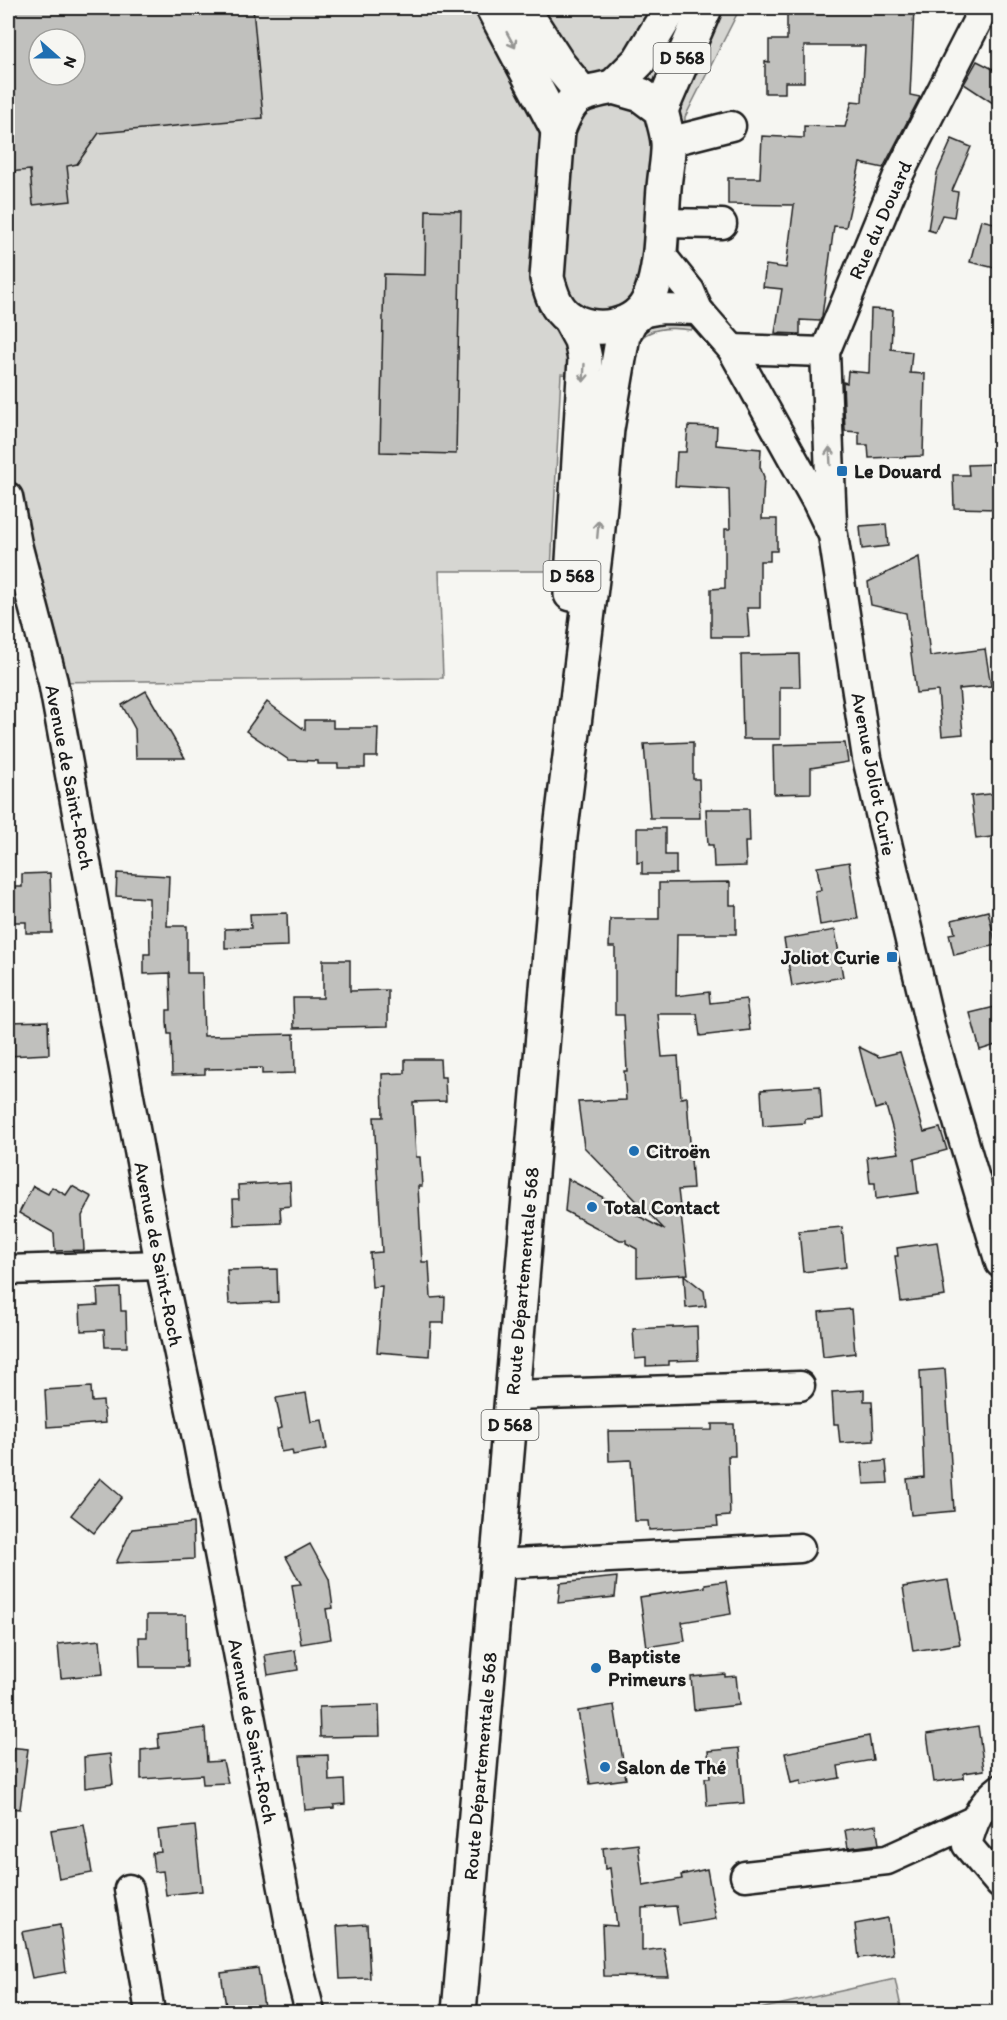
<svg xmlns="http://www.w3.org/2000/svg" width="1007" height="2020" font-family="Itim,sans-serif">
<style>
.green{fill:#d6d6d2;stroke:#797977;stroke-width:1.5;fill-rule:evenodd}
.building{fill:#c0c0bd;stroke:#1c1c1c;stroke-width:1.5;fill-rule:evenodd}
.lines{fill:none;stroke-linecap:round;stroke-linejoin:round}
.minor-casing{stroke:#1c1c1c;stroke-width:33}
.major-casing{stroke:#1c1c1c;stroke-width:38}
.minor{stroke:#f6f6f2;stroke-width:28}
.major{stroke:#f6f6f2;stroke-width:33}
.oneway{stroke:#949492}
.poi-dot{fill:#1f6fb2;stroke:#f6f6f2;stroke-width:2}
.labels{text-anchor:middle;dominant-baseline:central;stroke-width:5;stroke-linejoin:round;paint-order:stroke}
.shield{fill:#f6f6f2;stroke:#5d5d5c;stroke-width:1.5}
.shield-label{font-size:18px;font-weight:bold;fill:#1c1c1c}
.street-label{font-size:20px;fill:#1c1c1c;stroke:#f6f6f2}
.poi-label{font-size:20px;font-weight:bold;fill:#1c1c1c;stroke:#f6f6f2;text-anchor:start}
</style>
<rect width="100%" height="100%" fill="#f6f6f2"/>
<filter id="ink" filterUnits="userSpaceOnUse"><feTurbulence type="fractalNoise" baseFrequency=".0167" numOctaves="2"/><feDisplacementMap in="SourceGraphic" scale="12" xChannelSelector="R" yChannelSelector="G"/><feConvolveMatrix kernelMatrix="1 2 1 2 8 2 1 2 1" color-interpolation-filters="sRGB"/></filter>
<g filter="url(#ink)">
<!-- green -->
<g class="green">
<path d="M8,8h732l-55,109 -6,136 3,15 32,36 -23,26c-19,-3 -49,-4 -57,20 -3,8 -1,20 -1,29l-72,-5 -10,197h-112l4,107 -398,4 -37,-120zM39,39h36v36h-36z"/>
<polygon points="895,1979 902,2012 746,2012"/>
</g>
<!-- building -->
<g class="building">
<path d="M8,8h245l10,110 -164,15 -22,31 -10,2 4,35 -38,4 -3,-35 -22,2zM39,39h36v36h-36z"/>
<polygon points="787,8 914,8 910,95 920,97 883,168 860,163 846,227 834,226 822,316 820,321 800,320 800,334 775,333 782,289 763,287 766,265 786,268 794,205 728,204 728,178 760,178 762,136 804,138 804,126 845,127 852,101 862,102 865,46 804,46 804,82 785,82 785,93 765,93 765,61 769,62 769,40 787,40"/>
<polygon points="977,61 999,72 999,107 964,84"/>
<polygon points="952,139 971,147 952,191 958,192 954,217 942,215 935,232 928,230 937,173"/>
<polygon points="426,210 461,211 456,454 380,452 384,274 425,275"/>
<polygon points="981,220 999,224 999,269 970,262"/>
<polygon points="871,309 893,310 891,349 912,352 910,373 925,374 923,456 869,458 868,445 859,445 859,432 845,431 843,382 847,383 848,371 869,373"/>
<polygon points="688,426 717,427 716,445 761,449 760,467 764,477 762,519 777,519 777,551 770,551 770,561 760,561 760,608 747,608 749,637 711,637 711,589 725,588 725,529 730,529 729,489 675,486 677,452 686,452"/>
<polygon points="997,464 998,509 954,508 953,475 969,475 968,465"/>
<polygon points="886,524 888,546 862,549 860,526"/>
<polygon points="919,557 930,656 985,649 991,686 959,689 963,734 942,736 938,691 916,693 906,613 871,605 868,582"/>
<polygon points="799,654 800,687 780,687 780,739 743,739 741,655"/>
<polygon points="146,691 185,758 136,758 135,729 122,705"/>
<polygon points="267,702 305,730 305,720 333,720 333,728 378,728 377,757 365,757 365,768 338,768 338,764 318,764 318,761 289,760 246,731"/>
<polygon points="693,742 693,779 699,779 700,818 650,818 644,744"/>
<polygon points="845,743 848,762 811,768 811,793 774,794 773,745"/>
<polygon points="999,793 999,836 976,839 971,796"/>
<polygon points="706,809 749,809 750,842 745,842 746,866 714,867 713,845 708,845"/>
<polygon points="637,828 665,828 665,855 676,855 676,874 642,874 642,862 637,863"/>
<polygon points="849,862 858,919 820,925 815,891 821,890 817,867"/>
<polygon points="50,873 52,933 26,933 26,922 8,922 8,887 22,887 22,874"/>
<polygon points="117,873 169,876 167,926 187,926 187,973 202,973 204,1036 294,1034 295,1073 262,1074 262,1068 205,1069 205,1074 172,1075 171,1034 168,1034 167,1022 167,1010 171,1010 170,973 144,974 144,954 150,954 149,898 116,896"/>
<polygon points="730,882 730,905 736,905 736,934 677,934 676,996 709,992 710,1003 746,999 750,1030 700,1036 697,1014 658,1014 662,1057 678,1056 681,1098 687,1097 693,1189 678,1190 688,1274 637,1277 637,1249 626,1243 626,1240 620,1240 565,1211 568,1179 665,1230 584,1147 578,1102 626,1100 624,1071 627,1071 624,1015 615,1015 615,947 609,947 610,919 659,919 659,883"/>
<polygon points="988,911 996,945 954,955 949,934 955,933 952,920"/>
<polygon points="287,913 288,946 225,948 225,929 251,928 250,914"/>
<polygon points="835,930 843,977 792,986 784,939"/>
<polygon points="323,960 350,960 350,991 388,990 388,1026 294,1028 293,998 323,998"/>
<polygon points="999,1006 999,1044 980,1050 970,1013"/>
<polygon points="48,1021 49,1054 8,1056 8,1022"/>
<polygon points="859,1047 879,1057 900,1052 924,1132 940,1128 947,1150 914,1159 918,1193 876,1199 875,1183 870,1183 867,1157 899,1153 886,1106 875,1109"/>
<polygon points="405,1059 440,1059 441,1077 445,1077 446,1101 413,1102 416,1157 420,1157 422,1186 418,1186 422,1262 429,1262 431,1298 445,1297 444,1323 431,1323 429,1356 377,1352 382,1286 372,1287 370,1253 382,1252 374,1117 383,1117 382,1074 405,1073"/>
<polygon points="820,1086 822,1118 805,1119 805,1123 763,1126 761,1090"/>
<polygon points="290,1182 291,1206 280,1207 281,1223 234,1225 233,1199 239,1199 238,1185"/>
<polygon points="33,1186 48,1194 52,1187 66,1195 72,1186 92,1197 82,1216 84,1250 55,1251 54,1233 19,1213"/>
<polygon points="842,1227 846,1267 803,1272 799,1231"/>
<polygon points="937,1242 945,1296 901,1302 895,1256 898,1256 897,1248"/>
<polygon points="277,1269 278,1302 229,1304 227,1270"/>
<polygon points="684,1275 704,1291 706,1306 686,1308"/>
<polygon points="120,1288 121,1311 126,1311 127,1347 105,1347 104,1330 81,1331 80,1306 98,1305 97,1289"/>
<polygon points="851,1309 855,1353 823,1357 819,1312"/>
<polygon points="697,1326 698,1360 669,1361 669,1365 646,1366 646,1358 635,1359 633,1329"/>
<polygon points="945,1369 954,1511 911,1515 907,1479 924,1477 920,1371"/>
<polygon points="91,1387 92,1402 103,1401 105,1423 47,1427 45,1390"/>
<polygon points="864,1390 864,1401 872,1401 874,1441 840,1443 838,1424 834,1424 832,1392"/>
<polygon points="306,1393 311,1422 322,1420 327,1449 293,1455 292,1450 281,1452 277,1429 282,1428 276,1398"/>
<polygon points="712,1424 734,1424 735,1456 728,1456 730,1516 717,1517 718,1526 649,1530 648,1521 635,1521 631,1460 609,1461 608,1431 712,1430"/>
<polygon points="886,1461 888,1483 864,1484 862,1463"/>
<polygon points="100,1478 122,1497 94,1533 71,1515"/>
<polygon points="193,1523 194,1559 116,1563 132,1529"/>
<polygon points="310,1544 329,1579 333,1608 326,1609 331,1639 301,1644 292,1585 301,1584 286,1557"/>
<polygon points="617,1577 615,1597 558,1603 560,1583"/>
<polygon points="948,1580 960,1644 913,1651 903,1587"/>
<polygon points="726,1581 731,1614 682,1622 685,1641 647,1647 640,1597 705,1587 705,1584"/>
<polygon points="147,1615 186,1615 187,1667 140,1667 139,1637 147,1637"/>
<polygon points="100,1640 103,1674 61,1678 58,1644"/>
<polygon points="295,1650 298,1670 268,1675 265,1655"/>
<polygon points="725,1674 725,1677 736,1676 739,1705 694,1710 691,1677"/>
<polygon points="379,1705 380,1736 320,1737 319,1707"/>
<polygon points="614,1705 626,1779 590,1784 578,1711"/>
<polygon points="978,1726 984,1770 964,1773 964,1778 934,1782 927,1734"/>
<polygon points="205,1728 207,1762 223,1761 228,1783 203,1784 202,1775 141,1779 141,1750 159,1748 158,1734"/>
<polygon points="869,1736 873,1760 838,1766 840,1778 801,1785 801,1781 791,1783 785,1753"/>
<polygon points="8,1747 28,1749 20,1809 8,1808"/>
<polygon points="739,1748 744,1803 707,1806 705,1778 710,1778 708,1751"/>
<polygon points="110,1754 113,1784 85,1788 84,1757"/>
<polygon points="328,1755 329,1781 344,1780 345,1804 334,1805 334,1808 305,1810 300,1756"/>
<polygon points="84,1825 92,1873 59,1879 51,1830"/>
<polygon points="876,1825 879,1844 848,1848 845,1830"/>
<polygon points="195,1826 202,1891 166,1895 163,1871 154,1872 152,1853 161,1852 158,1830"/>
<polygon points="638,1844 643,1886 682,1879 681,1875 707,1869 716,1919 679,1925 676,1906 642,1908 642,1951 664,1948 669,1977 604,1976 602,1925 617,1926 610,1868 605,1869 603,1848"/>
<polygon points="888,1918 893,1954 859,1958 855,1924"/>
<polygon points="367,1924 370,1978 340,1979 337,1926"/>
<polygon points="60,1925 66,1972 32,1978 22,1932"/>
<polygon points="258,1968 265,2013 227,2013 221,1973"/>
</g>
<g class="lines">
<defs>
<g id="minor">
<polyline points="668,142 731,126"/>
<polyline points="661,223 722,224"/>
<polyline points="658,251 690,291 698,310 732,349 817,502 833,535 867,758 932,1034 1000,1263"/>
<polyline points="640,313 662,309 698,310"/>
<polyline points="732,349 825,352"/>
<polyline points="8,497 17,544 53,682 160,1265 198,1443 297,1961 310,2012"/>
<polyline points="832,524 825,352 897,178 984,8"/>
<polyline points="8,1270 160,1265"/>
<polyline points="512,1395 800,1386"/>
<polyline points="498,1564 800,1548"/>
<path d="M1000,1789c-20,15 -27,33 -33,56l33,39"/>
<polyline points="745,1876 887,1860 973,1821"/>
<polyline points="129,1889 150,2012"/>
</g>
<g id="major">
<polyline points="493,8 558,130"/>
<polyline points="522,8 559,65 582,93"/>
<path d="M613,87l28,8 20,15c2,11 6,21 7,32 1,14 -3,31 -4,46 -3,34 -1,76 -14,109 -12,31 -56,39 -82,20 -13,-9 -17,-25 -21,-39l11,-148c14,-35 19,-36 55,-43z"/>
<polyline points="613,87 639,61 671,8"/>
<polyline points="661,110 705,8"/>
<polyline points="569,318 581,340 585,359 571,594"/>
<polyline points="459,2012 560,837 597,539 607,429 623,335 630,321"/>
</g>
</defs>
<!-- minor casing -->
<use href="#minor" class="minor-casing"/>
<!-- major casing -->
<use href="#major" class="major-casing"/>
<!-- minor -->
<use href="#minor" class="minor"/>
<!-- major -->
<use href="#major" class="major"/>
</g>
<!-- one-way arrows -->
<defs><path id="oneway-shaft" d="M-6 0H5M1.5-3L5.5 0L1.5 3" fill="none" stroke-width="1.6" stroke-linecap="round" stroke-linejoin="round" transform="scale(1.5)"/></defs>
<g class="oneway">
<use href="#oneway-shaft" transform="translate(511 40) rotate(61)"/>
<use href="#oneway-shaft" transform="translate(584 373) rotate(93)"/>
<use href="#oneway-shaft" transform="translate(830 456) rotate(-93)"/>
<use href="#oneway-shaft" transform="translate(598 529) rotate(-85)"/>
</g>
</g>
<!-- markers -->
<g class="poi-dot">
<rect x="836" y="465" width="12" height="12" rx="3"/>
<rect x="886" y="951" width="12" height="12" rx="3"/>
<circle cx="634" cy="1151" r="6"/>
<circle cx="592" cy="1207" r="6"/>
<circle cx="596" cy="1668" r="6"/>
<circle cx="605" cy="1767" r="6"/>
</g>
<g class="labels">
<!-- shield labels -->
<g class="shield">
<rect x="653.5" y="43" width="57" height="30" rx="4.5"/>
<rect x="543.5" y="561" width="57" height="30" rx="4.5"/>
<rect x="481.5" y="1410" width="57" height="30" rx="4.5"/>
</g>
<g class="shield-label">
<text x="682" y="58">D 568</text>
<text x="572" y="576">D 568</text>
<text x="510" y="1425">D 568</text>
</g>
<!-- street labels -->
<g class="street-label">
<text transform="translate(880 220) rotate(-66)">Rue du Douard</text>
<text transform="translate(874 774) rotate(79)">Avenue Joliot Curie</text>
<text transform="translate(70 777) rotate(79)">Avenue de Saint-Roch</text>
<text transform="translate(159 1254) rotate(79)">Avenue de Saint-Roch</text>
<text transform="translate(522 1281) rotate(-85)">Route Départementale 568</text>
<text transform="translate(253 1731) rotate(79)">Avenue de Saint-Roch</text>
<text transform="translate(480 1766) rotate(-85)">Route Départementale 568</text>
</g>
<!-- poi labels -->
<g class="poi-label">
<text x="854" y="471">Le Douard</text>
<text x="880" y="957" text-anchor="end">Joliot Curie</text>
<text x="646" y="1151">Citroën</text>
<text x="604" y="1207">Total Contact</text>
<text x="608" y="1656">Baptiste<tspan x="608" dy="23">Primeurs</tspan></text>
<text x="617" y="1767">Salon de Thé</text>
</g>
</g>
<!-- margin -->
<rect width="1007" height="2020" fill="none" stroke="#f6f6f2" stroke-width="30"/>
<rect x="15" y="15" width="977" height="1990" fill="none" stroke="#1c1c1c" stroke-width="2" filter="url(#ink)"/>
<!-- north arrow -->
<g transform="translate(57 57) rotate(111)"><circle r="28" fill="#f6f6f2" stroke="#9f9f9c" stroke-width="1.5"/>
<path d="M0-4.5L10 22L0 15L-10 22Z" fill="#1f6fb2"/>
<text y="-9" font-size="16" font-weight="bold" text-anchor="middle" fill="#1c1c1c">N</text>
</g>
</svg>
